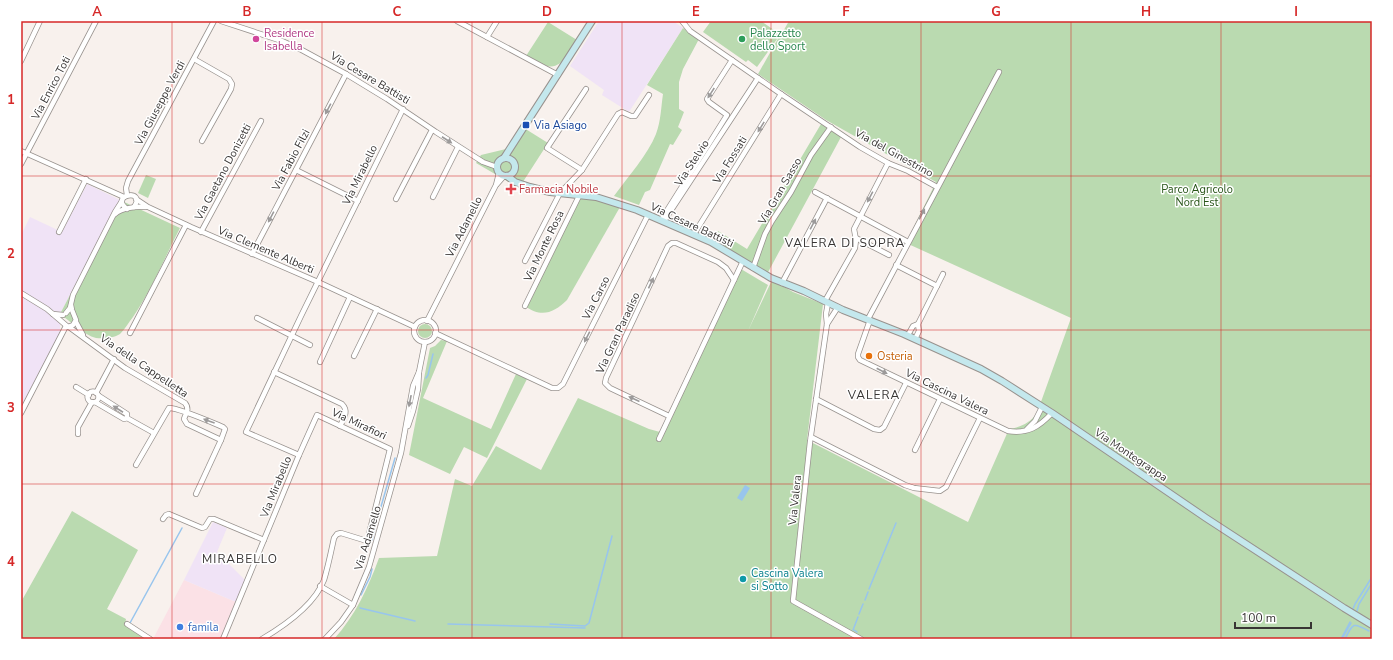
<svg xmlns="http://www.w3.org/2000/svg" width="1393" height="660" font-family="'Nunito Sans',sans-serif">
<style>
.commercial{fill:#fbe1e6}
.industrial{fill:#f0e3f6}
.green{fill:#badab0}
.water{fill:#98c5ed}
.lines{fill:none;stroke-linecap:round;stroke-linejoin:round}
.stream{stroke:#98c5ed;stroke-width:1.5}
.street-casing{stroke:#98928e;stroke-width:6}
.secondary-casing{stroke:#98928e;stroke-width:8}
.street{stroke:#fff;stroke-width:4.5}
.secondary{stroke:#c4e8ed;stroke-width:6}
.oneway{fill:#9c9a9a}
.grid{fill:none;stroke:#d62828;stroke-width:1;stroke-opacity:0.55}
.hotel-dot{fill:#d1479c;stroke:#fff;stroke-width:1.5}
.leisure-dot{fill:#2e9e5b;stroke:#fff;stroke-width:1.5}
.transit-dot{fill:#1a4fb4;stroke:#fff;stroke-width:1.5}
.health-dot{fill:#e0444e;stroke:#fff;stroke-width:1.5}
.food-dot{fill:#e8710a;stroke:#fff;stroke-width:1.5}
.culture-dot{fill:#0f9aa8;stroke:#fff;stroke-width:1.5}
.shop-dot{fill:#3f7fe0;stroke:#fff;stroke-width:1.5}
.labels{text-anchor:middle;dominant-baseline:central;stroke-width:3;stroke-linejoin:round;paint-order:stroke}
.hotel-label{font-size:11px;fill:#b23c85;stroke:#fff;text-anchor:start}
.leisure-label{font-size:11px;fill:#27864d;stroke:#fff;text-anchor:start}
.street-label{font-size:11px;fill:#383534;stroke:#fff}
.transit-label{font-size:11px;fill:#164399;stroke:#fff;text-anchor:start}
.health-label{font-size:11px;fill:#be3a42;stroke:#fff;text-anchor:start}
.park-label{font-size:11px;fill:#285518;stroke:#fff}
.food-label{font-size:11px;fill:#c56008;stroke:#fff;text-anchor:start}
.culture-label{font-size:11px;fill:#0d838f;stroke:#fff;text-anchor:start}
.shop-label{font-size:11px;fill:#366cbe;stroke:#fff;text-anchor:start}
.neighbourhood-label{font-size:12px;letter-spacing:1px;fill:#383534;stroke:#fff}
.neatline{fill:none;stroke:#d62828;stroke-width:1.5}
.grid-label{font-size:13px;text-anchor:middle;font-weight:bold;fill:#d62828}
</style>
<rect width="100%" height="100%" fill="#f8f1ed"/>
<!-- commercial -->
<polygon class="commercial" points="184,580 236,602 221,639 153,639"/>
<!-- industrial -->
<g class="industrial">
<polygon points="599,21 673,21 683,28 629,112 602,95 604,90 570,66"/>
<polygon points="87,184 120,200 60,314 60,334 21,406 21,235 30,217 62,232"/>
<polygon points="213,522 227,528 217,552 245,580 236,602 184,580"/>
</g>
<!-- green -->
<g class="green">
<path d="M711,21h50l20,14 8,-14h583v618h-1038c21,-23 34,-51 45,-81l58,-2 18,-77 17,7 24,-40 45,24 37,-72 71,31 11,3 81,-163 27,16 -20,46 24,-51 21,12 30,12 -16,136 161,82 41,-93c12,-2 21,-6 28,-16l34,-95 -165,-75 30,-61 -110,-62 -68,-46 22,-39 -23,32 -9,-7 -2,2 -43,-30z"/>
<path d="M548,22l29,18c-7,10 -15,30 -30,26 -7,-2 -14,-7 -21,-10z"/>
<path d="M683,28l16,11 -16,30 -4,13v27l5,3 -6,15 4,3 -9,15 -3,-1 -20,46 -5,2 -6,13 -25,-9c14,-19 34,-42 42,-62 5,-13 5,-27 7,-40l-16,-9z"/>
<polygon points="821,124 841,137 766,276 712,243 718,231 747,249"/>
<polygon points="524,128 548,143 519,188 476,163 481,155 506,149 513,145"/>
<polygon points="146,175 156,179 148,198 138,193"/>
<path d="M581,197l14,2 25,8 -53,93c-13,13 -26,18 -42,6z"/>
<path d="M120,200l60,28c-15,29 -28,61 -47,89 -4,5 -8,12 -13,17 -6,4 -17,5 -24,4 -12,-3 -26,-17 -36,-24z"/>
<circle cx="425" cy="331" r="7"/>
<polygon points="441,340 447,341 423,398 491,429 516,374 527,379 487,458 464,447 450,474 409,455 430,348 435,346"/>
<polygon points="72,511 138,550 107,609 126,619 125,625 149,639 21,639 21,602"/>
</g>
<!-- water -->
<polygon class="water" points="745,485 750,488 742,501 737,498"/>
<g class="lines">
<!-- stream -->
<g class="stream">
<polyline points="426,378 428,375 433,354"/>
<polyline points="376,524 395,458"/>
<polyline points="372,540 375,528"/>
<polyline points="869,589 896,523"/>
<polyline points="361,595 370,577 372,569"/>
<polyline points="865,600 868,592"/>
<polyline points="360,608 415,621"/>
<polyline points="1353,609 1355,604 1372,577"/>
<polyline points="1357,611 1359,604 1372,583"/>
<polyline points="859,614 863,604"/>
<polyline points="130,623 182,528"/>
<polyline points="448,624 585,628"/>
<polyline points="550,624 585,626 589,623 612,536"/>
<polyline points="853,630 858,617"/>
<polyline points="854,630 857,632"/>
<polyline points="1341,639 1350,622"/>
<polyline points="1342,639 1351,623"/>
<path d="M1345,639c8,-16 8,-17 24,-8"/>
</g>
<defs>
<g id="street">
<polyline points="221,21 282,41 300,49 346,74 387,99 436,132 483,162 497,167"/>
<polyline points="457,21 558,75"/>
<polyline points="682,21 690,31 781,94 860,147 888,163 908,171 937,187"/>
<polyline points="487,37 497,21"/>
<polyline points="194,59 229,79 232,84 231,89 202,141"/>
<polyline points="21,61 40,21"/>
<polyline points="21,151 124,197"/>
<polyline points="21,164 96,21"/>
<polyline points="296,170 358,201"/>
<polyline points="582,170 547,148 586,89"/>
<polyline points="497,184 504,176"/>
<polyline points="815,192 908,242"/>
<polyline points="127,195 126,188 128,181 214,21"/>
<polyline points="433,197 458,147"/>
<polyline points="136,199 148,207 191,227 318,282 415,327"/>
<polyline points="396,199 432,130"/>
<path d="M127,209c-19,-14 20,-21 7,-2"/>
<path d="M115,214c7,-6 22,-8 31,-7"/>
<polyline points="661,220 727,115 709,102 707,99 732,60"/>
<polyline points="664,221 758,78"/>
<polyline points="59,232 86,179"/>
<polyline points="201,232 261,121"/>
<polyline points="694,234 781,94"/>
<polyline points="856,238 889,255"/>
<polyline points="252,254 346,74"/>
<polyline points="525,261 560,193 582,170 618,114 622,112 631,116 635,116 649,95"/>
<polyline points="896,265 937,286"/>
<polyline points="753,268 765,234 772,221 791,192 811,155 831,127"/>
<polyline points="782,283 827,198"/>
<polyline points="21,293 47,309 68,327 73,325 76,320 72,310 71,305"/>
<polyline points="825,301 855,248 856,240 854,229 888,163"/>
<polyline points="828,303 826,314 827,324 810,442 793,601 861,639"/>
<polyline points="525,306 580,194"/>
<polyline points="66,313 70,308 73,295 115,212 122,201"/>
<polyline points="53,314 63,315"/>
<polyline points="257,318 310,345"/>
<polyline points="868,319 999,72"/>
<path d="M870,320l-12,34v3l2,3 148,71c20,3 31,-4 44,-18"/>
<circle cx="425" cy="331" r="11"/>
<polyline points="427,321 496,185 499,173"/>
<polyline points="76,322 83,335"/>
<polyline points="827,324 838,307"/>
<polyline points="918,324 943,274"/>
<path d="M69,327l56,41 60,35c5,6 1,10 -1,16l3,5 34,16 4,-11 -2,-2c-12,-5 -44,-19 -54,-19l-33,57"/>
<polyline points="130,333 186,225"/>
<polyline points="435,333 552,388 558,388 563,384 578,354 648,215"/>
<polyline points="908,335 913,326 918,324 919,331 915,339"/>
<polyline points="354,356 377,309"/>
<polyline points="320,362 350,297"/>
<path d="M274,372l68,32c7,7 2,14 -2,22"/>
<polyline points="76,387 89,395"/>
<circle cx="93" cy="397" r="5.5"/>
<polyline points="96,393 114,359"/>
<polyline points="816,399 874,429 880,430 884,427 906,383"/>
<polyline points="95,402 124,419 127,418 127,414 99,396"/>
<polyline points="21,413 66,326"/>
<polyline points="669,416 610,388 605,383 606,378 668,246 672,243 676,243 718,262 726,268 734,280"/>
<polyline points="127,418 154,433"/>
<polyline points="408,426 413,411 418,389 419,372 425,342"/>
<polyline points="1027,429 1035,421 1042,407"/>
<polyline points="78,434 78,427 92,402"/>
<polyline points="811,437 905,485 914,488 940,491 946,487 980,418"/>
<polyline points="659,439 743,261"/>
<polyline points="915,450 940,399"/>
<polyline points="299,455 246,432 301,316 403,109"/>
<polyline points="196,494 221,440"/>
<polyline points="163,519 166,515 169,514 202,528 205,527 210,519 214,519 264,540"/>
<polyline points="320,586 353,605"/>
<polyline points="127,624 150,639"/>
<polyline points="223,639 299,455 317,415 390,449 369,534"/>
<path d="M262,639c22,-13 52,-33 62,-59 4,-13 7,-28 10,-42l3,-4 4,-1 26,8"/>
<polyline points="325,639 341,622 353,605 369,567 401,453 413,386 419,372"/>
</g>
<g id="secondary">
<circle cx="506" cy="167" r="9"/>
<polyline points="504,158 592,21"/>
<polyline points="507,176 515,182 530,187 550,192 596,197 637,210 711,242 771,278 804,291 843,310 904,334 981,369 1002,381 1052,413 1206,518 1344,608 1372,625"/>
</g>
</defs>
<!-- street casing -->
<use href="#street" class="street-casing"/>
<!-- secondary casing -->
<use href="#secondary" class="secondary-casing"/>
<!-- street -->
<use href="#street" class="street"/>
<!-- secondary -->
<use href="#secondary" class="secondary"/>
</g>
<!-- one-way arrows -->
<defs><path id="oneway-solid" d="M-6-.8H1V-3.2L6.5 0L1 3.2V.8H-6Z"/></defs>
<g class="oneway">
<use href="#oneway-solid" transform="translate(711 93) rotate(123)"/>
<use href="#oneway-solid" transform="translate(328 109) rotate(118)"/>
<use href="#oneway-solid" transform="translate(761 127) rotate(122)"/>
<use href="#oneway-solid" transform="translate(447 140) rotate(33)"/>
<use href="#oneway-solid" transform="translate(870 197) rotate(118)"/>
<use href="#oneway-solid" transform="translate(922 214) rotate(-62)"/>
<use href="#oneway-solid" transform="translate(271 217) rotate(118)"/>
<use href="#oneway-solid" transform="translate(813 224) rotate(-62)"/>
<use href="#oneway-solid" transform="translate(651 283) rotate(-65)"/>
<use href="#oneway-solid" transform="translate(587 337) rotate(117)"/>
<use href="#oneway-solid" transform="translate(882 371) rotate(27)"/>
<use href="#oneway-solid" transform="translate(634 399) rotate(-155)"/>
<use href="#oneway-solid" transform="translate(410 401) rotate(101)"/>
<use href="#oneway-solid" transform="translate(118 409) rotate(-147)"/>
<use href="#oneway-solid" transform="translate(209 421) rotate(-160)"/>
</g>
<!-- grid -->
<path class="grid" d="M172,21v618M322,21v618M472,21v618M622,21v618M771,21v618M921,21v618M1071,21v618M1221,21v618M21,176h1351M21,330h1351M21,484h1351"/>
<!-- markers -->
<circle class="hotel-dot" cx="256" cy="39" r="4"/>
<circle class="leisure-dot" cx="742" cy="39" r="4"/>
<rect class="transit-dot" x="522" y="121" width="8" height="8" rx="2"/>
<path class="health-dot" d="M509 183h4v4h4v4h-4v4h-4v-4h-4v-4h4z"/>
<circle class="food-dot" cx="869" cy="356" r="4"/>
<circle class="culture-dot" cx="743" cy="579" r="4"/>
<circle class="shop-dot" cx="180" cy="627" r="4"/>
<g class="labels">
<!-- hotel labels -->
<g class="hotel-label">
<text x="264" y="33">Residence<tspan x="264" dy="13">Isabella</tspan></text>
</g>
<!-- leisure labels -->
<g class="leisure-label">
<text x="750" y="33">Palazzetto<tspan x="750" dy="13">dello Sport</tspan></text>
</g>
<!-- street labels -->
<g class="street-label">
<text transform="translate(370 78) rotate(31)">Via Cesare Battisti</text>
<text transform="translate(51 88) rotate(-62)">Via Enrico Toti</text>
<text transform="translate(160 103) rotate(-62)">Via Giuseppe Verdi</text>
<text transform="translate(894 153) rotate(29)">Via del Ginestrino</text>
<text transform="translate(291 160) rotate(-62)">Via Fabio Filzi</text>
<text transform="translate(730 160) rotate(-58)">Via Fossati</text>
<text transform="translate(692 163) rotate(-57)">Via Stelvio</text>
<text transform="translate(223 172) rotate(-62)">Via Gaetano Donizetti</text>
<text transform="translate(360 175) rotate(-64)">Via Mirabello</text>
<text transform="translate(780 191) rotate(-60)">Via Gran Sasso</text>
<text transform="translate(692 225) rotate(25)">Via Cesare Battisti</text>
<text transform="translate(464 227) rotate(-63)">Via Adamello</text>
<text transform="translate(544 246) rotate(-64)">Via Monte Rosa</text>
<text transform="translate(266 250) rotate(23)">Via Clemente Alberti</text>
<text transform="translate(596 298) rotate(-63)">Via Carso</text>
<text transform="translate(618 333) rotate(-65)">Via Gran Paradiso</text>
<text transform="translate(144 366) rotate(34)">Via della Cappelletta</text>
<text transform="translate(947 392) rotate(26)">Via Cascina Valera</text>
<text transform="translate(359 424) rotate(25)">Via Mirafiori</text>
<text transform="translate(1131 455) rotate(34)">Via Montegrappa</text>
<text transform="translate(276 487) rotate(-68)">Via Mirabello</text>
<text transform="translate(795 500) rotate(-84)">Via Valera</text>
<text transform="translate(368 538) rotate(-73)">Via Adamello</text>
</g>
<!-- transit labels -->
<g class="transit-label">
<text x="534" y="125">Via Asiago</text>
</g>
<!-- health labels -->
<g class="health-label">
<text x="519" y="189">Farmacia Nobile</text>
</g>
<!-- park labels -->
<g class="park-label">
<text x="1197" y="189">Parco Agricolo<tspan x="1197" dy="13">Nord Est</tspan></text>
</g>
<!-- food labels -->
<g class="food-label">
<text x="877" y="356">Osteria</text>
</g>
<!-- culture labels -->
<g class="culture-label">
<text x="751" y="573">Cascina Valera<tspan x="751" dy="13">si Sotto</tspan></text>
</g>
<!-- shop labels -->
<g class="shop-label">
<text x="188" y="627">famila</text>
</g>
<!-- neighbourhood labels -->
<g class="neighbourhood-label">
<text x="845" y="243">VALERA DI SOPRA</text>
<text x="874" y="395">VALERA</text>
<text x="240" y="559">MIRABELLO</text>
</g>
</g>
<!-- border -->
<rect width="1393" height="660" fill="none" stroke="#ffffff" stroke-width="44"/>
<!-- scale -->
<path d="M1235 622v6h76v-6" fill="none" stroke="#383534" stroke-width="2"/>
<text x="1241" y="622" font-size="12" fill="#383534" stroke="#ffffff" stroke-width="3" paint-order="stroke">100 m</text>
<rect x="22" y="22" width="1349" height="616" class="neatline"/>
<g class="grid-label">
<text x="97" y="16">A</text>
<text x="247" y="16">B</text>
<text x="397" y="16">C</text>
<text x="547" y="16">D</text>
<text x="696" y="16">E</text>
<text x="846" y="16">F</text>
<text x="996" y="16">G</text>
<text x="1146" y="16">H</text>
<text x="1296" y="16">I</text>
<text x="11" y="104">1</text>
<text x="11" y="258">2</text>
<text x="11" y="412">3</text>
<text x="11" y="566">4</text>
</g>
</svg>
